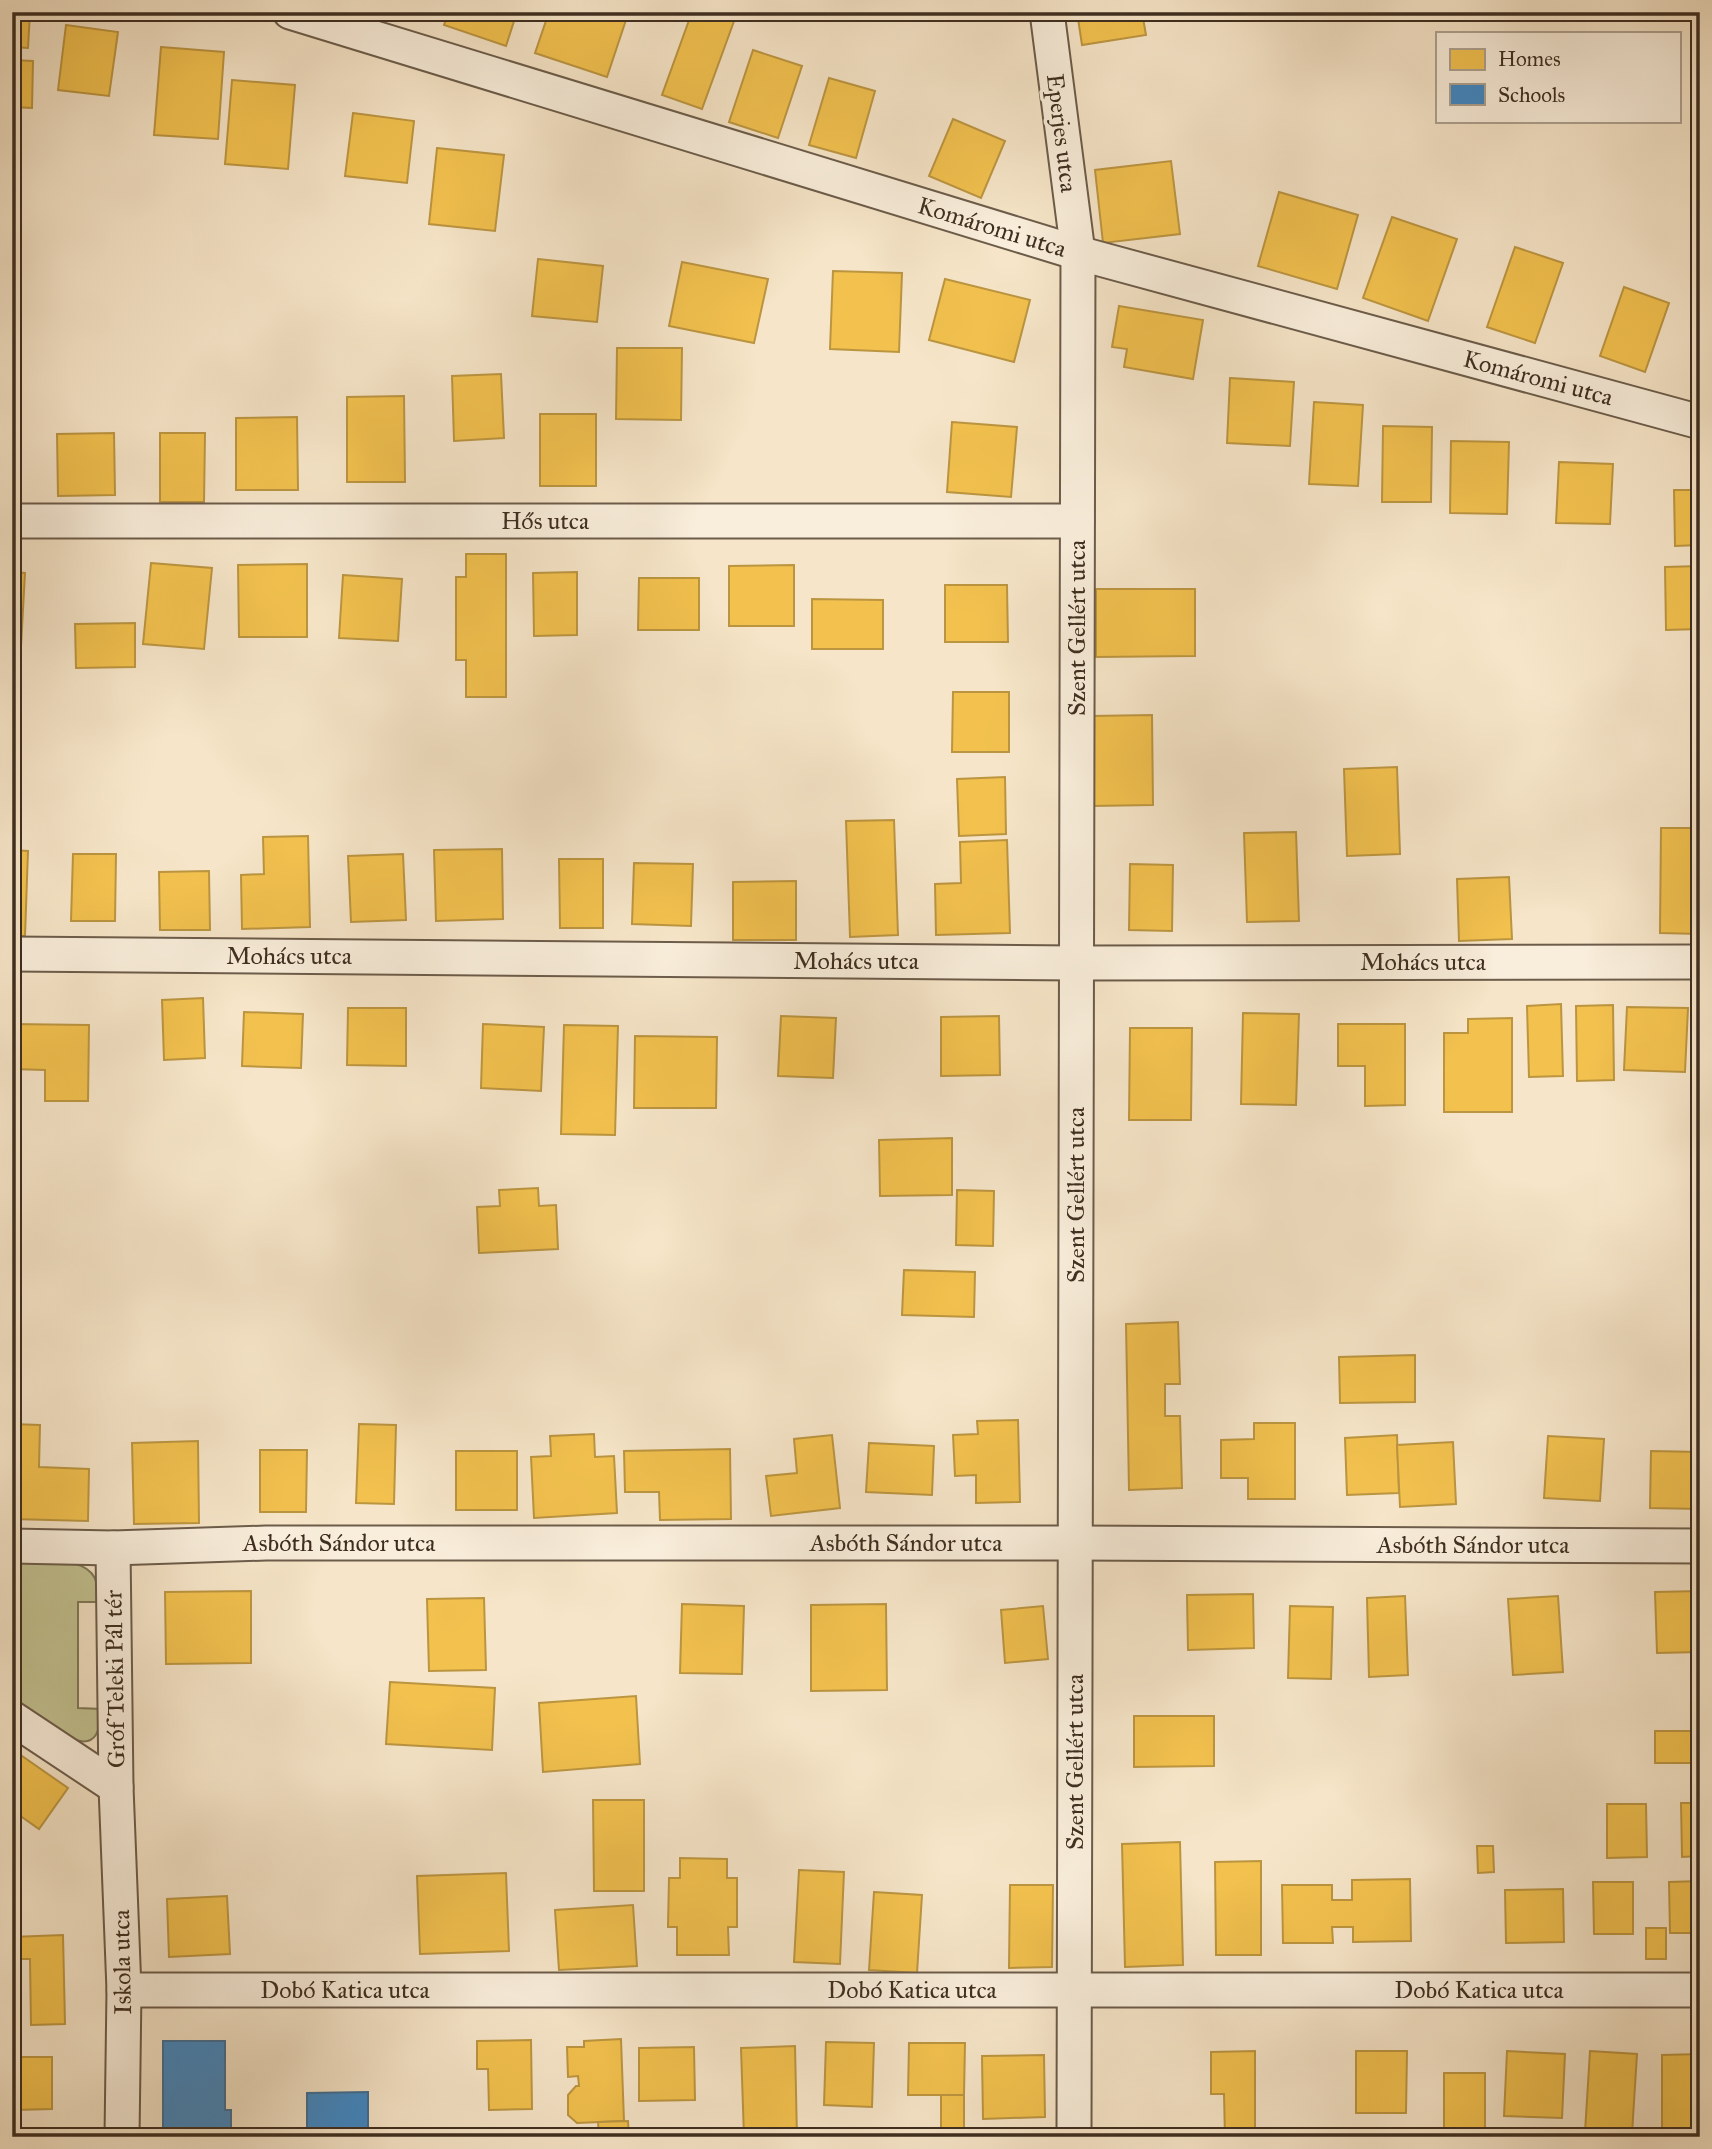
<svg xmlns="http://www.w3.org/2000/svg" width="1712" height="2149" font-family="'IM FELL Great Primer',serif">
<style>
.green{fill:#c3c291;stroke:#807858;stroke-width:2}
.homes{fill:#f2c14e;stroke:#bc9540;stroke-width:2}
.schools{fill:#3f88c5;stroke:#3f6d94;stroke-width:2}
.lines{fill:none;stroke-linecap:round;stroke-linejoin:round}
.minor-casing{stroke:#6c5c4a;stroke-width:37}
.minor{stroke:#f9eedb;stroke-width:33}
.labels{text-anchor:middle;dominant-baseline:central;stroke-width:7;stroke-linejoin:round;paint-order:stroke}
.street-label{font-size:24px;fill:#3e2e20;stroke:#f9eedb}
</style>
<rect width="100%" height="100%" fill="#f6e5c8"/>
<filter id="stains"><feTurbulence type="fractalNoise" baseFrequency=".00286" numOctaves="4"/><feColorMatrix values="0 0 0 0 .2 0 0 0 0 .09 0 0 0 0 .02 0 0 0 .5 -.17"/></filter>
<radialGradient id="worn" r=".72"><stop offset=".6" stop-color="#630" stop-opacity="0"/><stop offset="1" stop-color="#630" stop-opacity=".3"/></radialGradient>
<!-- green -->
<path class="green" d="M64,1561c28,5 33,14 38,41h-24v106l24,1c-2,18 -4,40 -29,30l-61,-41v-135z"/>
<!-- homes -->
<g class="homes">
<polygon points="12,12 30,12 28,48 12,47"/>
<polygon points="449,12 517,12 506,46 444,25"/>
<polygon points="549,12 612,12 627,17 607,77 535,53"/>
<polygon points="692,12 737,13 702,109 662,95"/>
<polygon points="1077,12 1142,12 1146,35 1082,45"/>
<polygon points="66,25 118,32 109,96 58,90"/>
<polygon points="161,47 224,52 218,139 154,135"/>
<polygon points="753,50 802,66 778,138 729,122"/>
<polygon points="12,60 33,61 32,108 12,107"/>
<polygon points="829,78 875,91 856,158 809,145"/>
<polygon points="232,80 295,85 288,169 225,164"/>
<polygon points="353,113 414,121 407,183 345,176"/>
<polygon points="953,119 1005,141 981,198 929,176"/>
<polygon points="437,148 504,155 495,231 429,224"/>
<polygon points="1171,161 1180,234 1103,243 1095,170"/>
<polygon points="1279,192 1358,215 1337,289 1258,266"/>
<polygon points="1392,217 1457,239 1428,321 1363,298"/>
<polygon points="1515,247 1563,263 1535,343 1487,327"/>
<polygon points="538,259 603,266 597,322 532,316"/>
<polygon points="682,262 768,279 754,343 669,326"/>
<polygon points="833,271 902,273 899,352 830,349"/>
<polygon points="945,279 1030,300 1014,362 929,340"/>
<polygon points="1624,287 1669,303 1645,372 1600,356"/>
<polygon points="1119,306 1203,320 1193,379 1124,367 1127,349 1112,347"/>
<polygon points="617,348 682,348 681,420 616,419"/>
<polygon points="501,374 504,438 454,441 452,376"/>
<polygon points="1230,378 1294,382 1290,446 1227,443"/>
<polygon points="404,396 405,482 347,482 347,397"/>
<polygon points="1314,402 1363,405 1358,486 1309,484"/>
<rect x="540" y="414" width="56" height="72"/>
<polygon points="297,417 298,490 236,490 236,418"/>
<polygon points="952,422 1017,427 1011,497 947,492"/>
<polygon points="1383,426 1432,427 1431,502 1382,502"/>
<polygon points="114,433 115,495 58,496 57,434"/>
<polygon points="160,433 205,433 204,502 160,502"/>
<polygon points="1451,441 1509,442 1507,514 1450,513"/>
<polygon points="1559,462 1613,464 1610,524 1556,523"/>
<polygon points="1674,490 1700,490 1700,545 1675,546"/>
<polygon points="466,554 506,554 506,697 466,697 466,660 456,660 456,577 466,577"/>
<polygon points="151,563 212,568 204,649 143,644"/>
<polygon points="307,564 307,637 239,637 238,565"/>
<polygon points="794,565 794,626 729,626 729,566"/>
<polygon points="1700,566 1700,629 1666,630 1665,567"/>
<polygon points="12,572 25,573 19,683 12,682"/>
<polygon points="577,572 577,635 534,636 533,573"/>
<polygon points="343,575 402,579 398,641 339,638"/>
<polygon points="639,578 699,578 699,630 638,630"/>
<polygon points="945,585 1007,585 1008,642 945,642"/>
<polygon points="1096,589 1195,589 1195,656 1096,657"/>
<polygon points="812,599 883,600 883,649 812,649"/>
<polygon points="135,623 135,667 76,668 75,624"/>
<polygon points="953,692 1009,692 1009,752 952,752"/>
<polygon points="1152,715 1153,805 1092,806 1091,716"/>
<polygon points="1397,767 1400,854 1347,856 1344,769"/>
<polygon points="1005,777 1006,834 959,836 957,779"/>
<polygon points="894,820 898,935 850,937 846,821"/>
<polygon points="1661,828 1700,828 1700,934 1660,933"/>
<polygon points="1296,832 1299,921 1247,922 1244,833"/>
<polygon points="308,836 310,927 242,929 241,875 264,874 263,837"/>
<polygon points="1007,840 1010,933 936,935 935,884 961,883 960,842"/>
<polygon points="502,849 503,919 436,921 434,850"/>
<polygon points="12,850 28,851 25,936 12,935"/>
<polygon points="73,854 116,854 115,921 71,921"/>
<polygon points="403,854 406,920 351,922 348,856"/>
<polygon points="559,859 603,859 603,928 560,928"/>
<polygon points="634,863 693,864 691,926 632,924"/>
<polygon points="1130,864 1173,865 1172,931 1129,930"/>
<polygon points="209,871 210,930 160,930 159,872"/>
<polygon points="1509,877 1512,939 1459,941 1457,879"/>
<polygon points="796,881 796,940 733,940 733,882"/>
<polygon points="203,998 205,1058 164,1060 162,1000"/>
<polygon points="1561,1004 1563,1076 1529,1077 1527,1006"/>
<polygon points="1613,1005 1614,1080 1577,1081 1576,1006"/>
<polygon points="1627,1007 1688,1008 1685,1072 1624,1070"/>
<polygon points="348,1008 406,1008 406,1066 347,1065"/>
<polygon points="244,1012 303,1014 301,1068 242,1066"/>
<polygon points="1243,1013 1299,1014 1296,1105 1241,1104"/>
<polygon points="781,1016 836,1018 833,1078 778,1076"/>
<polygon points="999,1016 1000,1075 941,1076 941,1017"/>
<polygon points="1512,1018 1512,1112 1444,1112 1444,1033 1468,1033 1468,1019"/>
<polygon points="12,1024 89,1025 88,1101 45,1101 45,1070 12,1069"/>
<polygon points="483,1024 544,1027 541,1091 481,1088"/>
<polygon points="1338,1024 1405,1024 1405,1105 1365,1106 1365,1066 1338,1066"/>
<polygon points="564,1025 618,1026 615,1135 561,1134"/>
<polygon points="1130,1028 1192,1028 1191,1120 1129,1120"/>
<polygon points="635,1036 717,1037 716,1108 634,1108"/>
<polygon points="952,1138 952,1195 880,1196 879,1140"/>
<polygon points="538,1188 539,1206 556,1205 558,1249 479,1253 477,1207 500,1206 499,1190"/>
<polygon points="957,1190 994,1191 993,1246 956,1245"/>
<polygon points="904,1270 975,1272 974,1317 902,1315"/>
<polygon points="1178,1322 1180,1384 1165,1384 1165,1416 1180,1416 1182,1488 1129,1490 1126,1324"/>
<polygon points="1415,1355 1415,1402 1340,1403 1339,1357"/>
<polygon points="1018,1420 1020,1502 976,1503 976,1475 955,1476 953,1435 978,1434 977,1421"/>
<polygon points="1254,1423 1295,1423 1295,1499 1248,1499 1248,1478 1221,1478 1221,1440 1254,1439"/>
<polygon points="12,1424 40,1425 39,1467 89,1469 88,1521 12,1519"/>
<polygon points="359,1424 396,1425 394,1504 356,1503"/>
<polygon points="594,1434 595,1457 614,1456 617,1513 534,1518 531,1457 551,1456 550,1436"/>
<polygon points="832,1435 840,1508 771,1516 766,1476 797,1473 794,1439"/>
<polygon points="1397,1435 1399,1493 1347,1495 1345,1438"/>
<polygon points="1548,1436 1604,1439 1600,1501 1544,1498"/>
<polygon points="198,1441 199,1523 134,1524 132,1443"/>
<polygon points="1453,1442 1456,1504 1400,1507 1397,1445"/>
<polygon points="869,1443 934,1446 932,1495 866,1492"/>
<polygon points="730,1449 731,1519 660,1520 659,1492 625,1492 624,1451"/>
<polygon points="260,1450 307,1450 306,1512 260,1512"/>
<rect x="456" y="1451" width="61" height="59"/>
<polygon points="1651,1451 1700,1452 1700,1509 1650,1508"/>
<polygon points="251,1591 251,1663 166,1664 165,1592"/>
<polygon points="1700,1591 1700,1652 1657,1653 1655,1592"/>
<polygon points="1253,1594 1254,1648 1188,1650 1187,1595"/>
<polygon points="1405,1596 1408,1675 1369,1677 1367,1598"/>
<polygon points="1558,1596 1563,1672 1513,1675 1508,1599"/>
<polygon points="484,1598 486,1670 429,1671 427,1599"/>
<polygon points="682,1604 744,1606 742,1674 680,1673"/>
<polygon points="886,1604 887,1690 811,1691 811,1605"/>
<polygon points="1043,1606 1048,1659 1005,1663 1001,1610"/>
<polygon points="1290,1606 1333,1607 1331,1679 1288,1678"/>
<polygon points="390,1682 495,1688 492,1750 386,1744"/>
<polygon points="636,1696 640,1764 543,1772 539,1703"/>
<polygon points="1134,1716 1214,1716 1214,1766 1134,1767"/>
<rect x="1655" y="1731" width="45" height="32"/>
<polygon points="12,1749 68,1788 39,1829 12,1810"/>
<polygon points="593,1800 644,1800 644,1891 594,1891"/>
<polygon points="1681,1803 1700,1803 1700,1856 1682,1857"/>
<polygon points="1607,1804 1646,1804 1647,1857 1607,1858"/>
<polygon points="1180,1842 1183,1965 1125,1967 1122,1844"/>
<polygon points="1477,1846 1493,1846 1494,1872 1478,1873"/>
<polygon points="680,1858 727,1859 727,1878 737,1878 737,1927 728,1927 729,1955 677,1955 677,1927 668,1927 669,1878 680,1878"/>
<polygon points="1261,1861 1261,1955 1216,1955 1215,1862"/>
<polygon points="799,1870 844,1872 840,1964 794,1962"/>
<polygon points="506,1873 509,1951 420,1954 417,1876"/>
<polygon points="1410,1879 1411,1941 1353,1942 1353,1927 1332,1927 1333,1943 1283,1943 1282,1885 1332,1885 1332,1900 1352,1900 1352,1880"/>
<polygon points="1700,1881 1700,1933 1670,1933 1669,1882"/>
<polygon points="1593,1882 1633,1882 1633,1934 1594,1934"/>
<polygon points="1010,1885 1053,1885 1052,1967 1009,1968"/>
<polygon points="1563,1889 1564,1942 1506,1943 1505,1890"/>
<polygon points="874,1892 922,1895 917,1973 869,1970"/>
<polygon points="227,1896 230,1954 169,1957 167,1899"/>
<polygon points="633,1905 637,1966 559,1970 555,1910"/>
<rect x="1646" y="1928" width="20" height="31"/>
<polygon points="63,1935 65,2024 31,2025 30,1959 12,1959 12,1937"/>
<polygon points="621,2039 624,2121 577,2123 568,2115 568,2095 576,2086 579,2086 578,2076 568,2077 567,2047 584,2047 584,2041"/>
<polygon points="531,2040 532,2109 489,2110 488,2069 477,2069 477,2041"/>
<polygon points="826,2042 874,2043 872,2107 824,2105"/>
<polygon points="909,2043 965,2043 964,2095 908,2095"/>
<polygon points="795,2046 797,2137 744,2137 741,2048"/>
<polygon points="694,2047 695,2100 639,2101 639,2048"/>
<polygon points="1255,2051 1255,2137 1225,2137 1224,2094 1211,2094 1211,2052"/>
<polygon points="1356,2051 1407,2051 1406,2113 1356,2113"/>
<polygon points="1507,2051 1565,2054 1562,2118 1504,2116"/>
<polygon points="1590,2051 1637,2054 1632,2134 1585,2132"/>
<polygon points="1700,2054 1700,2137 1662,2137 1662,2055"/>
<polygon points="1044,2055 1045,2117 983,2119 982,2056"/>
<polygon points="12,2057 52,2057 52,2109 15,2110"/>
<rect x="1444" y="2073" width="41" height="57"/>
<rect x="941" y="2095" width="23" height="42"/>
<polygon points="628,2121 629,2137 599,2137 598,2122"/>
</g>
<!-- schools -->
<g class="schools">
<polygon points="163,2041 225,2041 225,2110 231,2110 231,2135 225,2134 225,2137 163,2137"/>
<polygon points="368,2092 368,2137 307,2137 307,2093"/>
</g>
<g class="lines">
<defs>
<g id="minor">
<polyline points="290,12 1078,253 1700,422"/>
<polyline points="1047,12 1078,253 1074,2137"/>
<polyline points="12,521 1077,521"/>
<polyline points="12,954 1076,963 1700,962"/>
<polyline points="12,1546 113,1548 266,1543 1076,1543 1700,1546"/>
<polyline points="113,1548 116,1787 124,1990 122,2137"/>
<polyline points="12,1718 116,1787"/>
<polyline points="124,1990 1700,1990"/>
</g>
</defs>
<!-- minor casing -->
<use href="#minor" class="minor-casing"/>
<!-- minor -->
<use href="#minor" class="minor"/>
</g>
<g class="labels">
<!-- street labels -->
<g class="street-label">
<text transform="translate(1062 133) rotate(83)">Eperjes utca</text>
<text transform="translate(992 227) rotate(17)">Komáromi utca</text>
<text transform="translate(1538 378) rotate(15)">Komáromi utca</text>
<text x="545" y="521">Hős utca</text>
<text transform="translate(1077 628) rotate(-90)">Szent Gellért utca</text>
<text x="289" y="956">Mohács utca</text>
<text x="856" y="961">Mohács utca</text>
<text x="1423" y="962">Mohács utca</text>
<text transform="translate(1076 1195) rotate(-90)">Szent Gellért utca</text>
<text x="339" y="1543">Asbóth Sándor utca</text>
<text x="906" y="1543">Asbóth Sándor utca</text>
<text x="1473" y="1545">Asbóth Sándor utca</text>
<text transform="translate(115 1679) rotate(-91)">Gróf Teleki Pál tér</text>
<text transform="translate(1075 1762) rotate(-90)">Szent Gellért utca</text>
<text transform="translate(122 1962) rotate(-91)">Iskola utca</text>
<text x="345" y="1990">Dobó Katica utca</text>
<text x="912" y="1990">Dobó Katica utca</text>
<text x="1479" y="1990">Dobó Katica utca</text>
</g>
</g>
<!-- margin -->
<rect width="1712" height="2149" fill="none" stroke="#f6e5c8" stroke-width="42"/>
<rect x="14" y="14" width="1684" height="2121" fill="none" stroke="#3e2e20" stroke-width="3.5"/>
<rect x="21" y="21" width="1670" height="2107" fill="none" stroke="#3e2e20" stroke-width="2"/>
<!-- legend -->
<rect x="1436" y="32" width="245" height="91" fill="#f9eedb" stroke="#aea190" stroke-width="2"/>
<rect x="1450" y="49" width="35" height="21" fill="#f2c14e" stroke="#aea190" stroke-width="2"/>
<text x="1498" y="66" font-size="21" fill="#3e2e20">Homes</text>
<rect x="1450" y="84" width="35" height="21" fill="#3f88c5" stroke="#aea190" stroke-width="2"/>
<text x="1498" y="102" font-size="21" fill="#3e2e20">Schools</text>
<rect width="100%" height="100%" filter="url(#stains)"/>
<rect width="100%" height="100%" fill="url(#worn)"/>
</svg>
